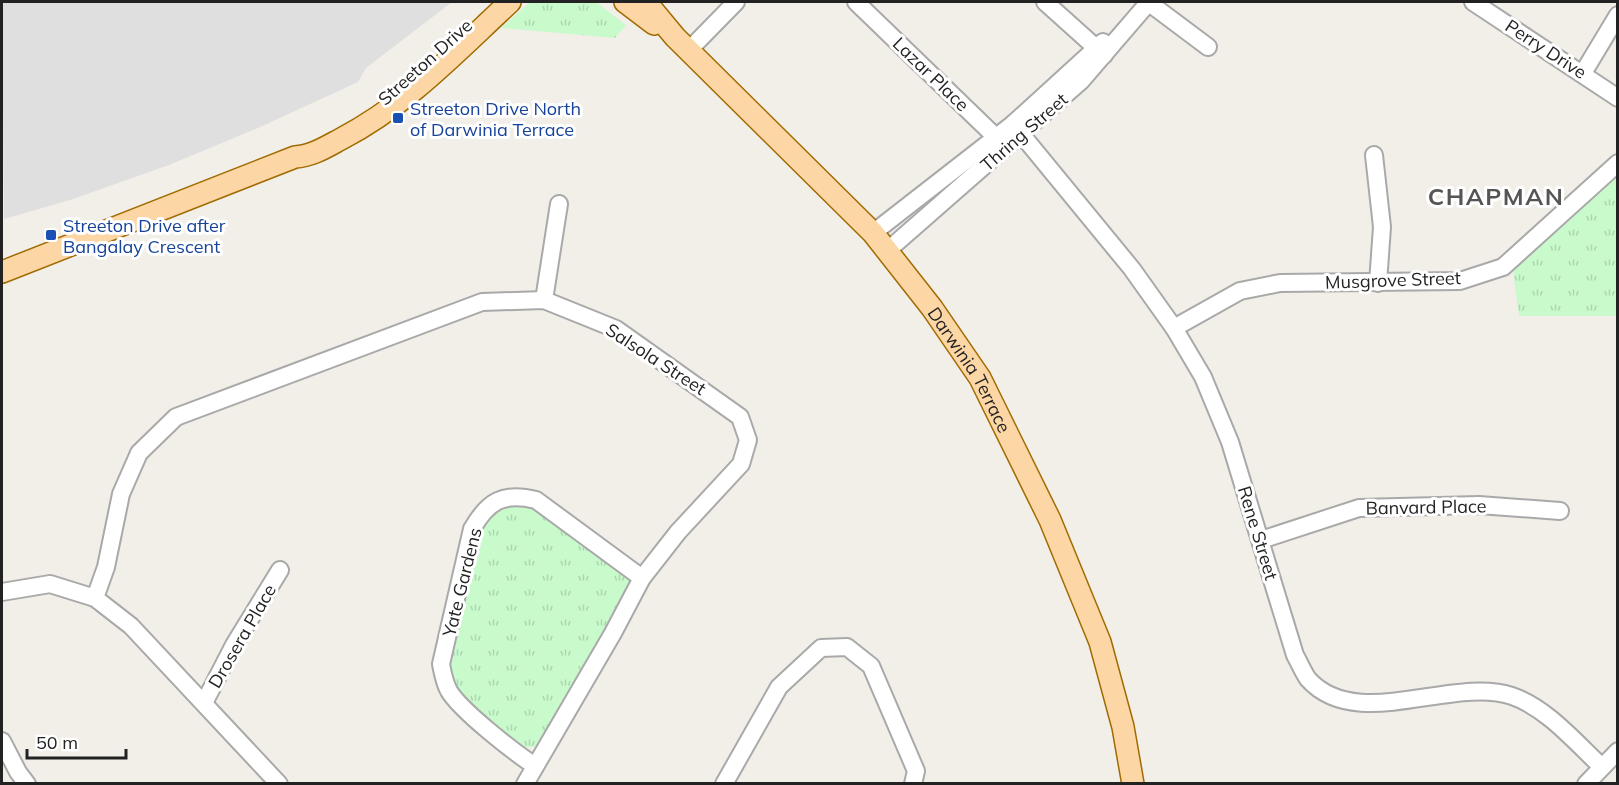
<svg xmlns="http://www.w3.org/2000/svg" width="1619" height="785" font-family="Mulish,sans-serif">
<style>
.residential{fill:#e0dfdf}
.park{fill:url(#park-tufts)}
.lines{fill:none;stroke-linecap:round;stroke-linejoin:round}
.minor-casing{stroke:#a9a9a9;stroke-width:20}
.major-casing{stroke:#a06b00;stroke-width:24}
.minor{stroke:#fff;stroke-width:16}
.major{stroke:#fcd6a4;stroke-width:21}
.transit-dot{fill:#1a4fb4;stroke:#fff;stroke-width:2}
.labels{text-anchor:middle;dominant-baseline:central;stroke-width:6;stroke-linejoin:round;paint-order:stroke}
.street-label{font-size:18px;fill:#222;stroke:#fff}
.transit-label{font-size:18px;fill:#164399;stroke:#fff;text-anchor:start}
.district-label{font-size:24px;font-weight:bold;letter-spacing:1.5px;fill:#555;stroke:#fff}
</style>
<defs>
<pattern id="park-tufts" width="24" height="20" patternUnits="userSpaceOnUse" patternTransform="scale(1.5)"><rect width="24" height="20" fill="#c8facc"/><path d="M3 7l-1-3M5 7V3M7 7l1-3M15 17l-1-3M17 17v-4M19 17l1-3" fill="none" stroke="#acd6af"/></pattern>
</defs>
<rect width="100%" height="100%" fill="#f2efe9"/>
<!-- residential -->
<polygon class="residential" points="2,2 452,2 366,68 358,82 258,128 169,165 70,200 4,219"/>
<!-- park -->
<g class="park">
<polygon points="530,2 596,2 626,25 615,38 501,28"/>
<polygon points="1617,167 1617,316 1519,316 1512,264"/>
<polygon points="512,502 530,504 632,580 632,587 538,746 521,748 456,690 450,678 448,660 482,523 496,508"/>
</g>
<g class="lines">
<defs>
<g id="minor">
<polyline points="856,2 1004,145"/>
<polyline points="1045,2 1104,55"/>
<polyline points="1148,2 1208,47"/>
<polyline points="1473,2 1618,98"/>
<polyline points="689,50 736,2"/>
<polyline points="1583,73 1618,15"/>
<path d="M1013,124l119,145 42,59 29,49 27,65 65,213c4,7 8,17 13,24 48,54 144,-3 204,17 35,12 64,47 90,71"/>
<polyline points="1374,155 1382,227 1378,283"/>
<polyline points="873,233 1013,124 1103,42"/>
<polyline points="887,251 1081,81 1149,2"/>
<polyline points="544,300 559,204"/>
<polyline points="1174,328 1240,291 1280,283 1460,281 1503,267 1618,163"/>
<polyline points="1261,540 1359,508 1479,505 1560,511"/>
<polyline points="2,592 50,584 95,598 131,626 279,784"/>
<polyline points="95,598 106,567 121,494 139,453 176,417 482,302 544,300 616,329 740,417 748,440 741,464 678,532 642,578 613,633 525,784"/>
<polyline points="204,703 234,645 280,570"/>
<polyline points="2,741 18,772 27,784"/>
<path d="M535,766c-20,-13 -74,-55 -86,-75 -5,-9 -6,-17 -8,-27l31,-135c16,-28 31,-37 64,-29l106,78"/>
<polyline points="724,784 779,687 821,648 847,647 871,666 916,771 913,784"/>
<polyline points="1586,784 1618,751"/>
</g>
<g id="major">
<polyline points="625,2 654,24"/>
<path id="s1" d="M646,2l29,35 198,196 59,75 48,70 70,142 50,122 23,85 10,57"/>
<path d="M2,272l293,-115c17,-1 31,-10 46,-18 67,-35 115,-87 169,-137"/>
</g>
</defs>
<!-- minor casing -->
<use href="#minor" class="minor-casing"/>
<!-- major casing -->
<use href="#major" class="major-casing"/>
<!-- minor -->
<use href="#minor" class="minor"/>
<!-- major -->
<use href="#major" class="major"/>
</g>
<!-- markers -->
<g class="transit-dot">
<rect x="392" y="112" width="12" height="12" rx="3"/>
<rect x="45" y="229" width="12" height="12" rx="3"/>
</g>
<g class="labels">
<!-- street labels -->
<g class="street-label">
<text transform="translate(1546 49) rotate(33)">Perry Drive</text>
<text transform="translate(425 62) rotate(-42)">Streeton Drive</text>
<text transform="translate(931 74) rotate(44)">Lazar Place</text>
<text transform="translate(1024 132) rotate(-41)">Thring Street</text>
<text transform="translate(1393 280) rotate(-2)">Musgrove Street</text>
<text transform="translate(656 359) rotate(33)">Salsola Street</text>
<text stroke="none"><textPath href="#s1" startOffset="492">Darwinia Terrace</textPath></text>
<text transform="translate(1426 507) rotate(-1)">Banvard Place</text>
<text transform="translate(1258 533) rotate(73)">Rene Street</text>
<text transform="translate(462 582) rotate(-76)">Yate Gardens</text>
<text transform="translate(242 636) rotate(-60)">Drosera Place</text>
</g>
<!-- transit labels -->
<g class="transit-label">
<text x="410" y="108">Streeton Drive North<tspan x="410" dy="21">of Darwinia Terrace</tspan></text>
<text x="63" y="225">Streeton Drive after<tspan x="63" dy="21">Bangalay Crescent</tspan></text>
</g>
<!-- district labels -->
<g class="district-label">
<text x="1496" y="196">CHAPMAN</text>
</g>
</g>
<!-- border -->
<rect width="1619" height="785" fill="none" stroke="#222222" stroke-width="6"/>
<!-- scale -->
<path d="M27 749v9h99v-9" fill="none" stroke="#222222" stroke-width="3"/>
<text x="36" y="749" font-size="18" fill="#222222" stroke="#ffffff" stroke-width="4.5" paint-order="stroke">50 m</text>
</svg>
